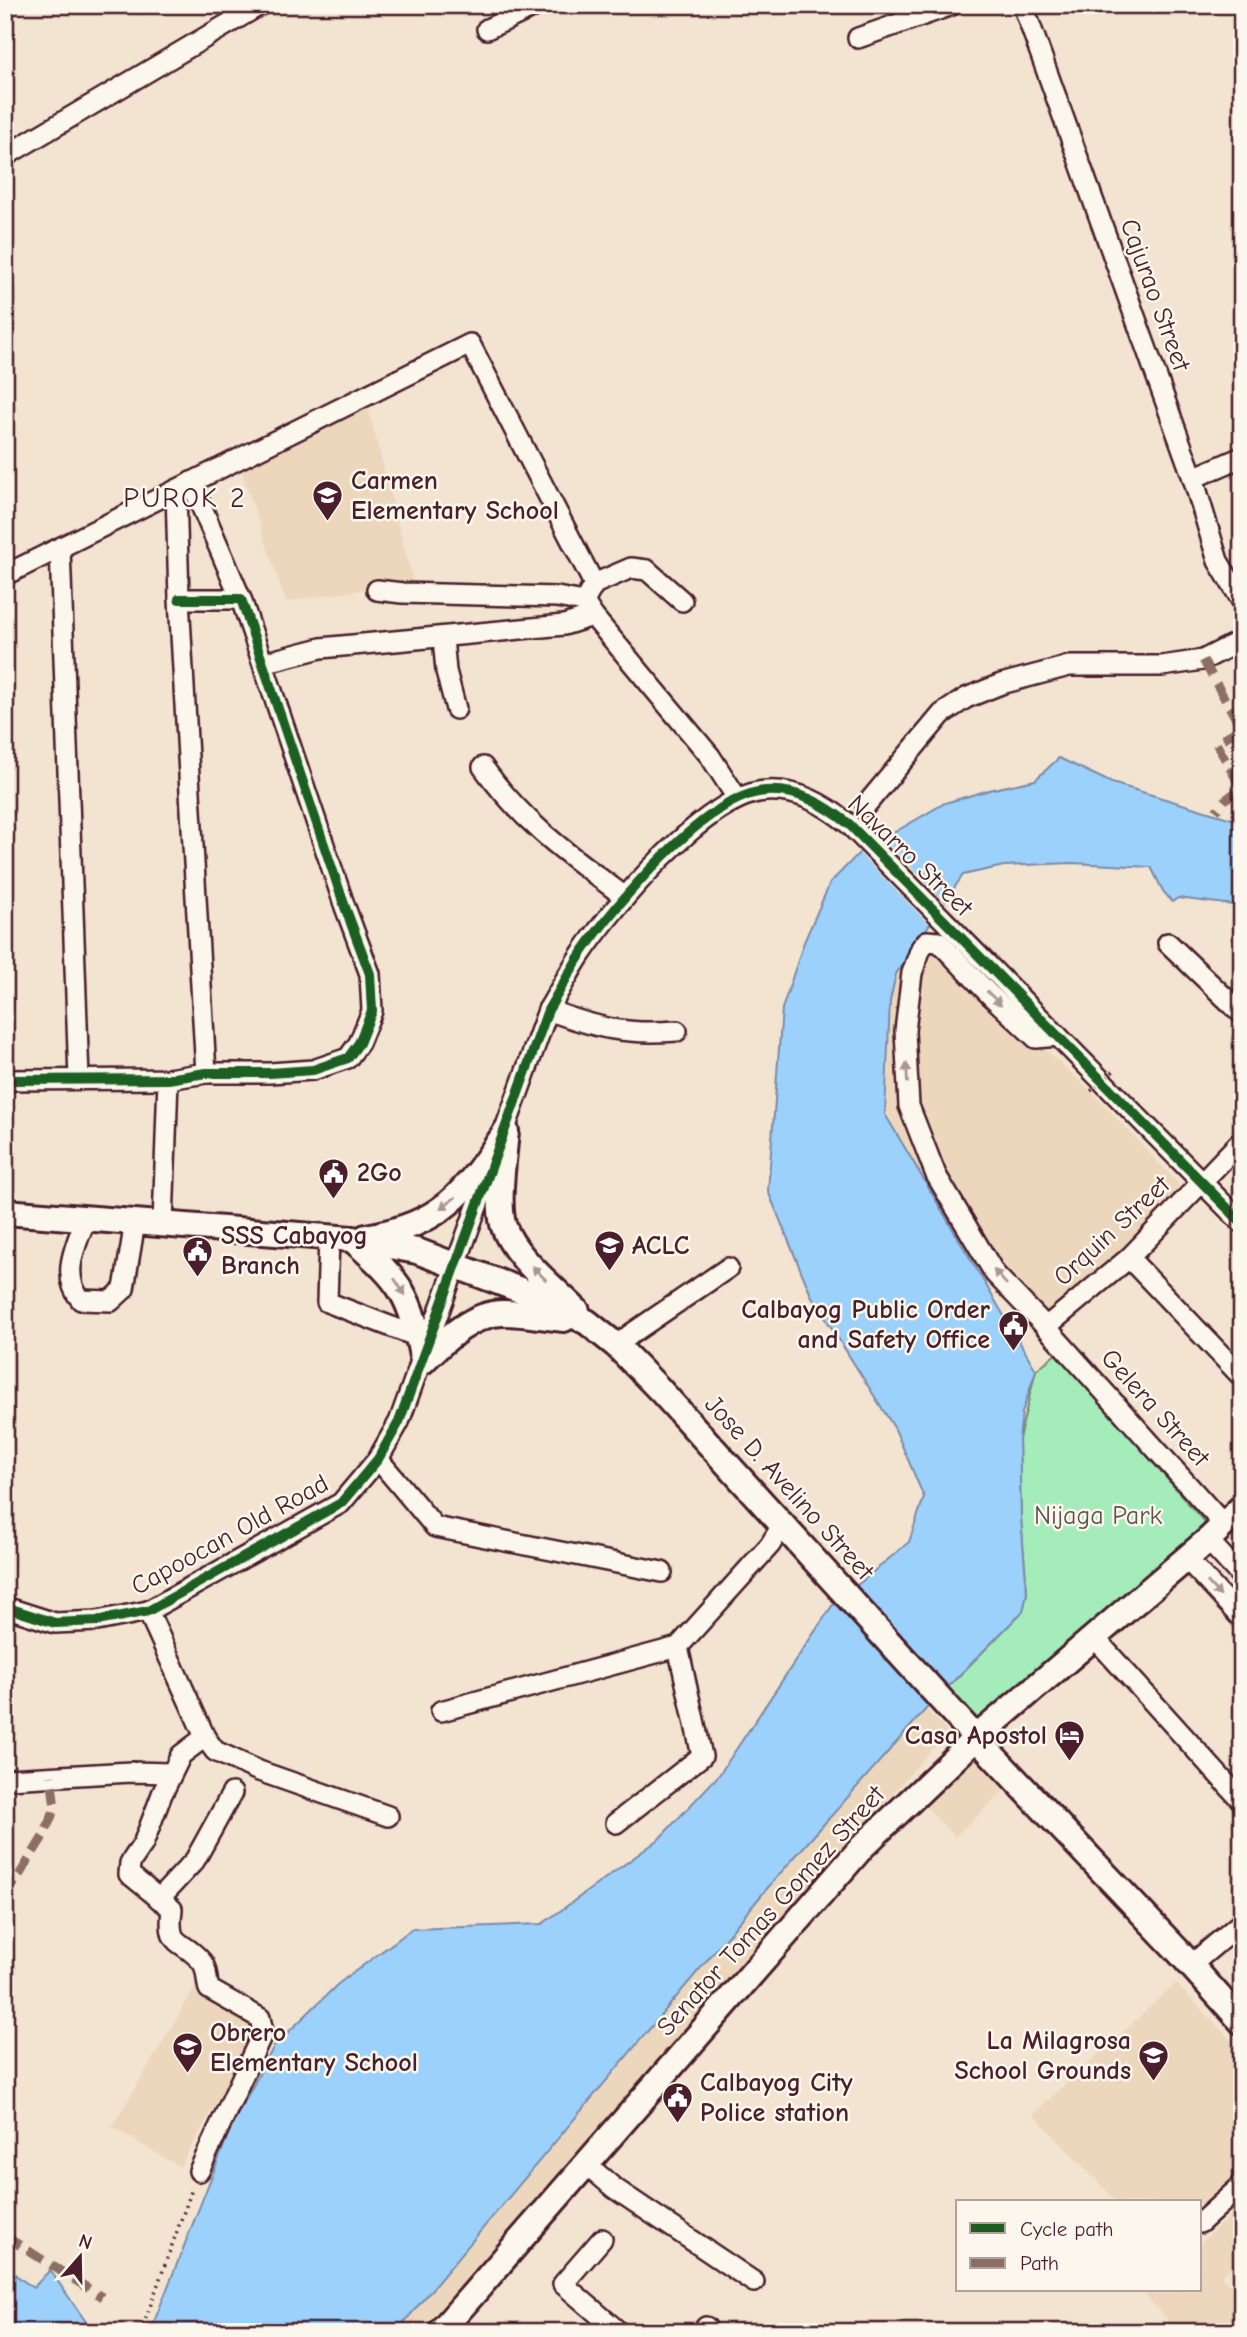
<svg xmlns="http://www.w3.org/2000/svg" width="1247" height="2337" font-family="'Comic Neue',sans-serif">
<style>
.built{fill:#ecd7bc}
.green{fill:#a4ecb9;stroke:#778672;stroke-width:2}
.water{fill:#9cd1fb;stroke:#7b8aa8;stroke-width:2}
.pier{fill:#f2e4d0}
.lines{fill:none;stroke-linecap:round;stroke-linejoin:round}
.minor-casing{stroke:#4a1f2b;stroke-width:24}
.major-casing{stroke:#4a1f2b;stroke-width:30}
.path{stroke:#4a1f2b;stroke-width:3.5;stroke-dasharray:2 5;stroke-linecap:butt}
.minor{stroke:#fbf7ec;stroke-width:19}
.major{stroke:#fbf7ec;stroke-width:24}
.path-bridge{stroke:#4a1f2b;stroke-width:3.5;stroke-dasharray:2 5;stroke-linecap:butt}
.quiet{stroke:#8d6e63;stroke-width:9;stroke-dasharray:18 9;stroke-linecap:butt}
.cycleway-casing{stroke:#fbf7ec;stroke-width:15}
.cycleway{stroke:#1b5e20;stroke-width:10}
.oneway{fill:#ab9695}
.labels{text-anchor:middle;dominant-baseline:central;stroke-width:5;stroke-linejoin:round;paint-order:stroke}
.street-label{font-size:26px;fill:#4a1f2b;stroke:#fbf7ec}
.poi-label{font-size:26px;font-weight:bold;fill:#4a1f2b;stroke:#fbf7ec;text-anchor:start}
.park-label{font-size:26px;fill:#60524e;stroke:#fbf7ec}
.neighbourhood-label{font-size:28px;letter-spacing:2px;fill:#4a1f2b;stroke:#fbf7ec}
</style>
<rect width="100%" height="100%" fill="#f2e4d0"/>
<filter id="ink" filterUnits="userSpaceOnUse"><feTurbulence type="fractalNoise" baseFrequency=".0143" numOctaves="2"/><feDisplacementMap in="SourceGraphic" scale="14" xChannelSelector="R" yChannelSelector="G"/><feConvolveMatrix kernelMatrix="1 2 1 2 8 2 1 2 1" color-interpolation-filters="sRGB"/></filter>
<g filter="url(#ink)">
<!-- built -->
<g class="built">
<polygon points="366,400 413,581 286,602 239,464"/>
<polygon points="928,928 986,996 1091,1091 1187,1193 1047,1316 951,1230 898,1136 887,1112 890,1001 896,973"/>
<polygon points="926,1709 947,1732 712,1998 430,2332 396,2332 770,1885"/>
<polygon points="971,1756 1004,1791 955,1837 921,1801"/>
<polygon points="1176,1983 1242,2052 1242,2169 1200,2207 1200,2202 1117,2202 1033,2114"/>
<polygon points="196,1986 260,2024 180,2167 112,2127"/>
<polygon points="1242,2205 1242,2258 1221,2276 1242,2298 1242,2332 1159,2332 1169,2321 1144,2294 1149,2290 1200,2290 1200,2243"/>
</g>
<!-- green -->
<polygon class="green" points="1058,1352 1207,1525 980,1723 946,1689 1023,1611 1027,1593 1021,1518 1019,1439 1036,1370"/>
<!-- water -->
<g class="water">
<polygon points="1059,758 1112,783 1242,822 1242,906 1178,898 1172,902 1163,891 1151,867 1072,863 1004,866 963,875 896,974 890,1001 885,1114 1036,1370 1022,1413 1019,1439 1021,1518 1027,1593 1023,1611 926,1709 770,1885 396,2332 150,2332 232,2125 274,2046 338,1984 412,1929 542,1924 658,1840 719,1775 832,1606 909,1542 924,1497 895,1429 811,1295 768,1191 782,1009 804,942 830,883 859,853 945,803 989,790 1035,780"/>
<polygon points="5,2267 33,2288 50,2270 93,2332 5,2332"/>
</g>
<!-- pier -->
<polygon class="pier" points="881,836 947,904 929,924 859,853"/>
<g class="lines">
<defs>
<g id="minor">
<polyline points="1023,5 1193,478 1218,561 1242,601"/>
<polyline points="487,29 538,5"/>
<polyline points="858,38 952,5"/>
<polyline points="5,156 260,5"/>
<polyline points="1193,478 1242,457"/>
<polyline points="191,482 241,599"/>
<polyline points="176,490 179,599 206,1073"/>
<polyline points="60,548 79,1079"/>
<polyline points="5,575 470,344 594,584 631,568 647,570 682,601"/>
<polyline points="594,584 584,602 593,616 710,756 737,798"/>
<polyline points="377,590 402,593 557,597 584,602"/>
<polyline points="443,638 446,671 456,709"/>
<polyline points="263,663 321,648 564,625 593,616"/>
<path d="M483,767c41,57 86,88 142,130"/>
<polyline points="866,805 942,714 966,698 1001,684 1069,666 1162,666 1203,660 1242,640"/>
<polyline points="1168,943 1242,1014"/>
<path d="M548,1010c49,18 77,25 129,21"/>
<polyline points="1058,1036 1036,1038 988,993 939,942 927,941 921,948 912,973 905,1031 909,1106 936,1175 995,1274 1046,1327 1224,1525"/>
<polyline points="5,1080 168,1079 206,1073 270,1073 313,1070 348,1058 359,1043 372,1011 370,974 345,907 241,599 179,599"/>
<path d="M86,1218c-10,27 -26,57 -5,82l30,1 13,-12 11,-67"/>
<polyline points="163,1224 168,1079"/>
<polyline points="329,1237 327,1302 418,1337"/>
<polyline points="1129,1258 1242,1377"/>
<polyline points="1046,1327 1129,1258 1242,1140"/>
<polyline points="617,1346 631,1334 728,1268"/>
<polyline points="378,1459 435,1527 662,1572"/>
<polyline points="1208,1540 1242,1577"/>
<polyline points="1186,1558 1242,1619"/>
<path d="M5,1607l50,16 42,-2 51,-10 193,-108 37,-44 21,-37 149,-412c11,-18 21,-38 33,-56 32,-47 126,-160 185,-163 33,-2 59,14 83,33l393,399"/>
<polyline points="148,1611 205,1737 215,1751 259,1771 388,1816"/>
<polyline points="1093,1636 1242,1801"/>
<polyline points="441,1711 678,1647 770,1545 783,1524"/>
<polyline points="8,1779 131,1772 171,1773"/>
<polyline points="616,1823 702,1756 678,1647"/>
<polyline points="159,1899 195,1860 232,1793"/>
<polyline points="1191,1965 1242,1922"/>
<polyline points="585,2163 614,2188 754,2282"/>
<path d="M199,2171l64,-139 -3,-14 -51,-29c-3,-9 -1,-19 -7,-27 -21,-25 -35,-12 -30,-53l-43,-35 1,-11 13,-19 19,-50 19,-39 24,-18"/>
<polyline points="1200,2223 1242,2185"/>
<polyline points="602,2239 563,2284 619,2332"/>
<polyline points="702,2332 706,2327"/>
</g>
<g id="major">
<path d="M506,1131c-2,25 -9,70 -3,93 9,31 51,64 74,87"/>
<polyline points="5,1212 352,1239 417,1251 520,1290 587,1322 617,1346 660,1390 976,1738 1178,1951 1242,2022"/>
<path d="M366,1237c76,-13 98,-43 139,-104"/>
<path d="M352,1239c51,45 58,55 71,122"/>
<path d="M423,1361c21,-20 49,-48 80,-48 20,0 41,4 61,6"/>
<polyline points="440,2332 863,1846 976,1738 1208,1540 1242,1507"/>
</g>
</defs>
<!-- minor casing -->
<use href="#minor" class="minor-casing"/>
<!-- major casing -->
<use href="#major" class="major-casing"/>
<!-- path -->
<polyline class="path" points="141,2332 192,2189"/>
<!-- minor -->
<use href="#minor" class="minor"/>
<!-- major -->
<use href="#major" class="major"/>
<!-- path-bridge -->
<polyline class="path-bridge" points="1091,1091 1117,1068"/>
<!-- quiet -->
<g class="quiet">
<polyline points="1203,660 1241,728 1216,743 1241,788 1225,800 1216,811"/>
<polyline points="5,1898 44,1835 55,1808 51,1776"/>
<polyline points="5,2236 102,2297"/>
</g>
<defs>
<g id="cycleway">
<polyline points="5,1080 168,1079 206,1073 270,1073 313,1070 348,1058 359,1043 372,1011 370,974 345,907 241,599 179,599"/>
<path d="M5,1607l50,16 42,-2 51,-10 193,-108 37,-44 21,-37 149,-412c11,-18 21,-38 33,-56 32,-47 126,-160 185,-163 33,-2 59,14 83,33l393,399"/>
</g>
</defs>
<!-- cycleway casing -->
<use href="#cycleway" class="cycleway-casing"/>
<!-- cycleway -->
<use href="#cycleway" class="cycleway"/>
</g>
<!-- one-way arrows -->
<defs><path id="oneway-solid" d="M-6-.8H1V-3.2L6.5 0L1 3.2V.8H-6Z" transform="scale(1.75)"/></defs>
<g class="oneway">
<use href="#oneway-solid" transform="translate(994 998) rotate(44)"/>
<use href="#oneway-solid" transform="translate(907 1073) rotate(-93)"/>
<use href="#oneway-solid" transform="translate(448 1203) rotate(142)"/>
<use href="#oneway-solid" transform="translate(539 1273) rotate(-135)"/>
<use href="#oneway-solid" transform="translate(1000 1277) rotate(-131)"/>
<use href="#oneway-solid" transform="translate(400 1287) rotate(56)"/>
<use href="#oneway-solid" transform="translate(1214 1589) rotate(48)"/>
</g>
</g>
<!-- icons -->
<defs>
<symbol id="school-pin" viewBox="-11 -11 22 30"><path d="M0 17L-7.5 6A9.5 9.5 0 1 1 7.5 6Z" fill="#4a1f2b" stroke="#fbf7ec"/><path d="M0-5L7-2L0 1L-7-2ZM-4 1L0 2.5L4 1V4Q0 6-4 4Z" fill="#fff"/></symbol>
<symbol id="civic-pin" viewBox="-11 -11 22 30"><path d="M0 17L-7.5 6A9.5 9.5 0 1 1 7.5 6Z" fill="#4a1f2b" stroke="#fbf7ec"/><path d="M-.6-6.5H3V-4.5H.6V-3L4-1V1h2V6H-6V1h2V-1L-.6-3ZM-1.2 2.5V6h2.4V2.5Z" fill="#fff"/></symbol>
<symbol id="university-pin" viewBox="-11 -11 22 30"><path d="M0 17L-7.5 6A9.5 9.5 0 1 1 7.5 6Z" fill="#4a1f2b" stroke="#fbf7ec"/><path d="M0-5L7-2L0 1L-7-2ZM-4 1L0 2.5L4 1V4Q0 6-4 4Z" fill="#fff"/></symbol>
<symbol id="hotel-pin" viewBox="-11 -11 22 30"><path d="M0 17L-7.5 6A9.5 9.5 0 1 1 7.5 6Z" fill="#4a1f2b" stroke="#fbf7ec"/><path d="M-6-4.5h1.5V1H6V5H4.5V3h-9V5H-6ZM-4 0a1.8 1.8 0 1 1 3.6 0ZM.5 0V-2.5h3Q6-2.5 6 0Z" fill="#fff"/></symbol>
</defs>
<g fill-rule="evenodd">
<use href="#school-pin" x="310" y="478" width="35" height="47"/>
<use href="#civic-pin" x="316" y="1156" width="35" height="47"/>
<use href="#university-pin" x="592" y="1228" width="35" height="47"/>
<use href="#civic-pin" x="180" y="1234" width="35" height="47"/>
<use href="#civic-pin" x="996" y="1308" width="35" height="47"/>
<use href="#hotel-pin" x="1052" y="1718" width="35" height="47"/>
<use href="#school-pin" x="170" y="2030" width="35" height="47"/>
<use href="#school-pin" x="1136" y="2038" width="35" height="47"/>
<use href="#civic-pin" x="660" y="2080" width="35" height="47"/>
</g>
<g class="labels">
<!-- street labels -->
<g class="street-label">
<text transform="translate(1155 295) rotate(70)">Cajurao Street</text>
<text transform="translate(910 856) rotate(44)">Navarro Street</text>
<text transform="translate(1112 1231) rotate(-43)">Orquin Street</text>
<text transform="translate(1155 1408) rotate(48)">Gelera Street</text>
<text transform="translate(789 1488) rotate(48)">Jose D. Avelino Street</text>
<text transform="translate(230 1535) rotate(-29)">Capoocan Old Road</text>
<text transform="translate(771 1911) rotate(-48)">Senator Tomas Gomez Street</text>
</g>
<!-- poi labels -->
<g class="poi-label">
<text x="351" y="481">Carmen<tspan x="351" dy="30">Elementary School</tspan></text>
<text x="357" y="1173">2Go</text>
<text x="221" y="1236">SSS Cabayog<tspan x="221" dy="30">Branch</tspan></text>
<text x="632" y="1246">ACLC</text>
<text x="990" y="1310" text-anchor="end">Calbayog Public Order<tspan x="990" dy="30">and Safety Office</tspan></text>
<text x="1047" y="1736" text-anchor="end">Casa Apostol</text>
<text x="210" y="2033">Obrero<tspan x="210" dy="30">Elementary School</tspan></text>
<text x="1131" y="2041" text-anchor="end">La Milagrosa<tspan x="1131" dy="30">School Grounds</tspan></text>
<text x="700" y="2083">Calbayog City<tspan x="700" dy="30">Police station</tspan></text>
</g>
<!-- park labels -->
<g class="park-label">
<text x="1098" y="1516">Nijaga Park</text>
</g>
<!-- neighbourhood labels -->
<g class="neighbourhood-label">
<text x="185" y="498">PUROK 2</text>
</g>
</g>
<!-- margin -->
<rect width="1247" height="2337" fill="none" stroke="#fbf7ec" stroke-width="28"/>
<rect x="14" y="14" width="1219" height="2309" fill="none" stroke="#4a1f2b" stroke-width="2.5" filter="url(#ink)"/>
<!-- legend -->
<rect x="956" y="2200" width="245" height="91" fill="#fbf7ec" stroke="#b4a19f" stroke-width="2"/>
<rect x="970" y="2223" width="35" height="10" fill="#1b5e20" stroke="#b4a19f" stroke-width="2"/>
<text x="1020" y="2236" font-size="21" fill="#4a1f2b">Cycle path</text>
<rect x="970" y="2258" width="35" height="10" fill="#8d6e63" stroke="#b4a19f" stroke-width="2"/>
<text x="1020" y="2270" font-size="21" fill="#4a1f2b">Path</text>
<!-- north arrow -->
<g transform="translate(80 2257) rotate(20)" stroke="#fbf7ec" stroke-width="5" paint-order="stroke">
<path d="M0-5L12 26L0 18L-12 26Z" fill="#4a1f2b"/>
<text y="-10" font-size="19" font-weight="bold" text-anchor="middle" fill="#4a1f2b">N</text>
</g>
</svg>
